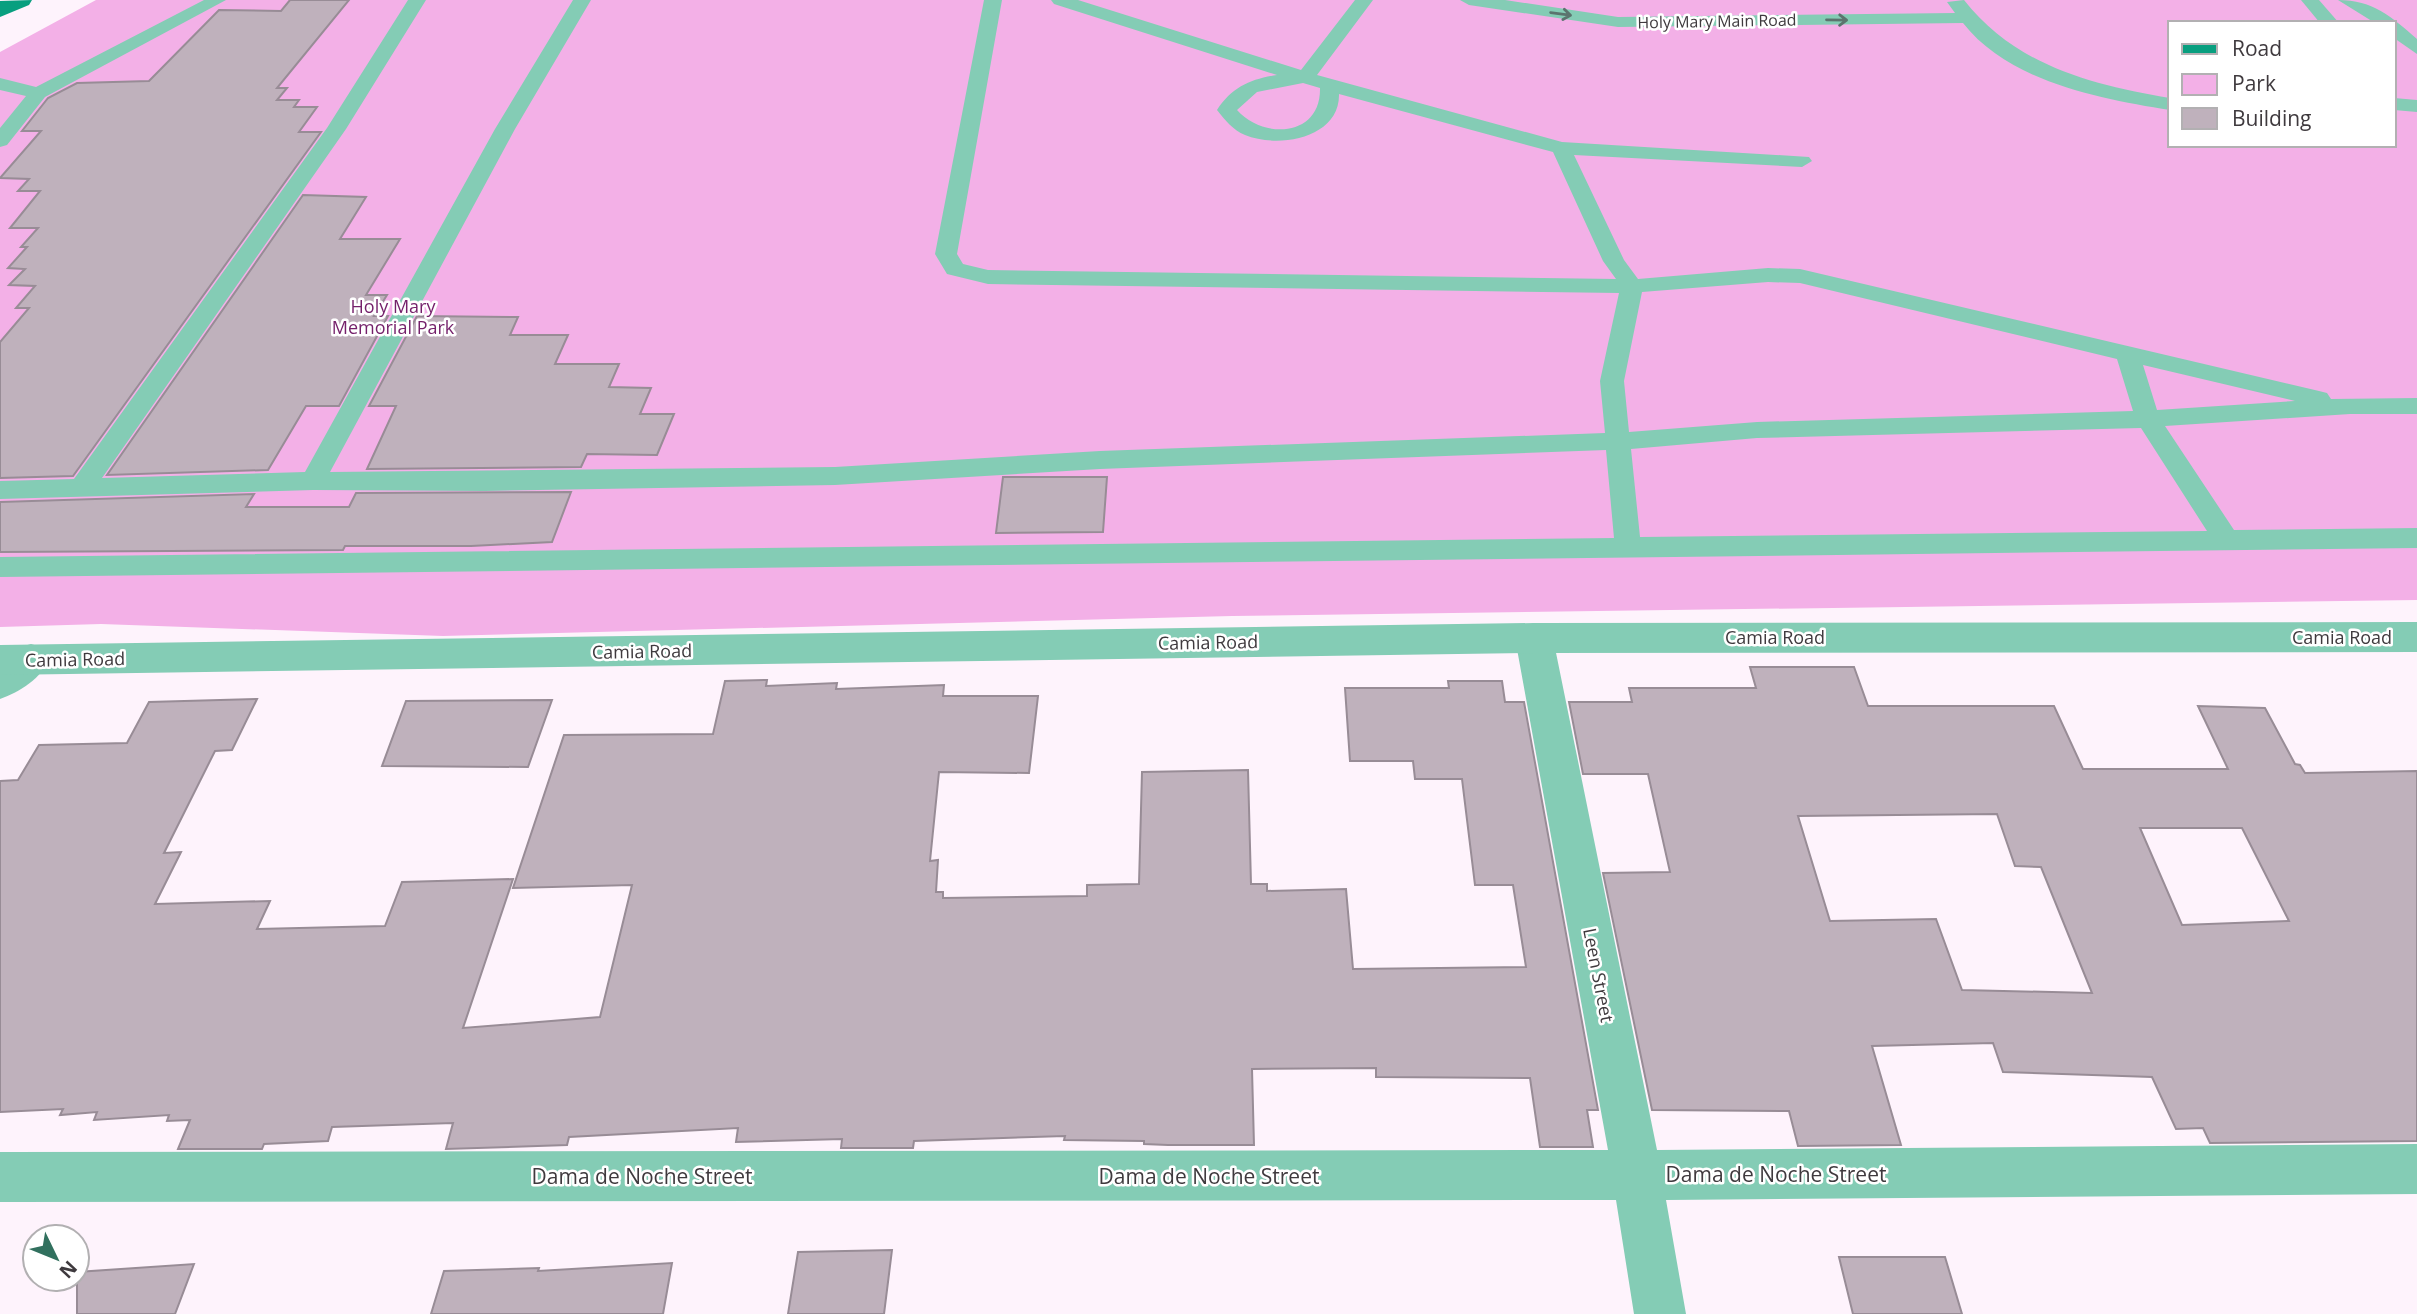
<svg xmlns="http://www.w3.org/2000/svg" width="2417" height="1314" font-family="'Open Sans',sans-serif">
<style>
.green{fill:#f3b0e7;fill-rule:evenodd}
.building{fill:#bfb1bc;stroke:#988c96;stroke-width:2;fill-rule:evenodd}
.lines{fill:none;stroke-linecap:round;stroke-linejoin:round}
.service{fill:#84ccb5;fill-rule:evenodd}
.minor{fill:#84ccb5;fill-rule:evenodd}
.tertiary{fill:#84ccb5;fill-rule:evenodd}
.primary{fill:#089f7f;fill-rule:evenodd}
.oneway{stroke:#5b746e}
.labels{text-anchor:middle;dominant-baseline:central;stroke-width:5;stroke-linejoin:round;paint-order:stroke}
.far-street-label{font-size:16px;fill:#3f3a3e;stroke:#fff}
.park-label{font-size:18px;fill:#741f6a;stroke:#fff}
.street-label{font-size:18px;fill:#3f3a3e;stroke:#fff}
.near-street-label{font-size:21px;fill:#3f3a3e;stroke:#fff}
</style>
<rect width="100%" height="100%" fill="#fef3fc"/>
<!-- green -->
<path class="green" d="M96,0h2321v600l-1185,16 -789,20 -342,-12 -101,3v-575zM2170,23h224v122h-224z"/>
<!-- building -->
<g class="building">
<polygon points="290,0 349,0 277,88 287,88 277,100 299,100 294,107 317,107 299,132 321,132 73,476 0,478 0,342 29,308 16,308 35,286 9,285 25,269 8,268 27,247 21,247 38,228 10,228 40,191 18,191 29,179 0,178 41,131 22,131 48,98 77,83 149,81 219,10 281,11"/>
<polygon points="303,195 366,197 340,239 400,239 366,295 387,295 374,316 388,316 339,406 306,406 268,470 107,475"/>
<polygon points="417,316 518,317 510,335 568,335 555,364 619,364 609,387 651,388 640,414 674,414 657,455 587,454 581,467 367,469 396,406 369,406"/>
<polygon points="1003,477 1107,477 1103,532 996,533"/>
<polygon points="571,492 552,542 471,546 345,546 343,550 0,552 0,502 254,494 246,507 349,507 356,493"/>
<path d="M1750,667h104l14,39h186l29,63h145l-30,-63 67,2 30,56 5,1 5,8 112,-2v370l-207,2 -7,-15 -27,1 -24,-52 -149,-5 -10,-29 -121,3 29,99 -103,1 -9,-35 -137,-1 -49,-237 67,-1 -22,-98h-65l-14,-72h63l-3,-14h127zM1997,814l18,52 26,1 51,126 -130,-3 -26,-71 -106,2 -32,-105zM2140,828h102l47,93 -107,4z"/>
<polygon points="767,680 766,686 837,683 836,689 944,685 943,696 1038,696 1029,773 939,772 930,861 938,860 936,892 943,892 943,898 1087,896 1087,885 1139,884 1142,772 1248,770 1251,884 1267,884 1267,891 1346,889 1353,969 1526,967 1513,885 1475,885 1462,779 1415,779 1413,761 1350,761 1345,688 1449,688 1448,681 1502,681 1505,702 1524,702 1598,1110 1587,1110 1593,1147 1540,1147 1530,1078 1376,1077 1376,1068 1252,1069 1254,1145 1168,1145 1144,1144 1144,1141 1064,1140 1065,1136 914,1141 913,1148 841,1148 842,1139 736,1142 738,1128 569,1137 567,1145 446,1149 453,1123 332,1127 328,1141 264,1144 262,1149 178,1149 190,1120 167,1121 169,1115 94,1120 97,1112 60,1115 63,1109 0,1112 0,781 18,780 39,745 127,743 149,702 257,699 232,750 215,751 164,853 181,852 155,904 270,901 257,929 385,926 402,882 513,879 463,1028 600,1017 632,885 513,888 564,735 713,734 725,681"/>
<polygon points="552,700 528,767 382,766 406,701"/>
<polygon points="892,1250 884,1314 788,1314 798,1252"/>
<polygon points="1839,1257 1945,1257 1962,1314 1853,1314"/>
<polygon points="672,1263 663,1314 431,1314 444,1271 539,1268 538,1271"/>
<polygon points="194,1264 175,1314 77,1314 77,1272"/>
</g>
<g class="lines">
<!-- service -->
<g class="service">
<polygon points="204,0 226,0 45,97 7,145 0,147 0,128 26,96 0,90 0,78 36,87"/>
<path d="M408,0h18l-80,129 -244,349 203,-6 190,-343 78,-129h18l-76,129 -185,343 505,-5 265,-16 505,-18 -5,-52 19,-88 -631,-9 -41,-10 -12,-20 49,-254h18l-45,254 6,10 25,6 628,9 -13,-18 -50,-109 -214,-58c1,44 -60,55 -94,41 -12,-5 -20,-15 -28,-25 15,-23 34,-31 60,-35l-223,-71 -3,-4h27l223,70 54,-70h18l-56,75 245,67 247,15 3,4 -10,6 -228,-12 50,105 14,19 130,-11 32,1 519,122 8,2 4,6 86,-1v16h-67l-185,12 69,104 183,-2v20l-2417,29v-20l1614,-19 -8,-88 -506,19 -265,16 -350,6 -172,-1 -313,9v-18l74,-2 253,-351zM1303,83l17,5c1,49 -56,52 -83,22l20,-18zM1768,282l32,1 317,76 16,52 -376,11 -128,10 -5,-51 18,-89zM2143,365l152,36 -138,9zM2141,428l66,103 -567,6 -9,-88 126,-11z"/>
<path d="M1460,0h45l113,17 337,-4 -8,-11 17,-2c51,65 127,85 206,98v12c-69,-11 -161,-28 -207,-87l-345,4 -149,-22z"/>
<polygon points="2301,0 2319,0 2339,23 2320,23"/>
<path d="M2338,0c35,0 54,17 79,39v15l-23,-16v-15h-19z"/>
<polygon points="2394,98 2417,100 2417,112 2394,110"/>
</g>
<!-- minor -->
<g class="minor">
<polygon points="1534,623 1547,627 1553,638 1657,1150 2417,1144 2417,1194 1666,1200 1686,1314 1634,1314 1616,1200 0,1202 0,1152 1608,1150 1515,638 1521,627"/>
<path d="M31,644l14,4 5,11c-9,19 -30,33 -50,40v-38l17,-13z"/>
</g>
<!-- tertiary -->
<polygon class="tertiary" points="2417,622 2417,652 1534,653 0,675 0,645 1534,623"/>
<!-- primary -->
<polygon class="primary" points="32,0 29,5 0,17 0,1"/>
</g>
<!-- one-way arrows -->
<defs><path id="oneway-shaft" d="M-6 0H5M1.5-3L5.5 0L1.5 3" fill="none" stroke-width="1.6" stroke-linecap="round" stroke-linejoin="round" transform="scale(1.75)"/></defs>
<g class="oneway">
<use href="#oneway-shaft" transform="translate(1561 14) rotate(8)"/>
<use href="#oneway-shaft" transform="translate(1837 20) rotate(1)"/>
</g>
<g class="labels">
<!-- far-street labels -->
<g class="far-street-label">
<text transform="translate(1717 21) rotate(-1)">Holy Mary Main Road</text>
</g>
<!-- park labels -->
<g class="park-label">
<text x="393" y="306">Holy Mary<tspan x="393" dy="21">Memorial Park</tspan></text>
</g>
<!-- street labels -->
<g class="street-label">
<text x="1775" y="637">Camia Road</text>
<text x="2342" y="637">Camia Road</text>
<text transform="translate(1208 642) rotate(-1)">Camia Road</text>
<text transform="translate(642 651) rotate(-1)">Camia Road</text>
<text transform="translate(75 659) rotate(-1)">Camia Road</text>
<text transform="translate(1599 975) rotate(79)">Leen Street</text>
</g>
<!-- near-street labels -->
<g class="near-street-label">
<text x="1776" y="1174">Dama de Noche Street</text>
<text x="642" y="1176">Dama de Noche Street</text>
<text x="1209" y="1176">Dama de Noche Street</text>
</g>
</g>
<!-- legend -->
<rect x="2168" y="21" width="228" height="126" fill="#ffffff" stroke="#b2b0b2" stroke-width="2"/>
<rect x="2182" y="44" width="35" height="10" fill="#089f7f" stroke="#b2b0b2" stroke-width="2"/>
<text x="2232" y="56" font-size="21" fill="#3f3a3e">Road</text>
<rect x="2182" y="74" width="35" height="21" fill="#f3b0e7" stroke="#b2b0b2" stroke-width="2"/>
<text x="2232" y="91" font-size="21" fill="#3f3a3e">Park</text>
<rect x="2182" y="108" width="35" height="21" fill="#bfb1bc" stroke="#b2b0b2" stroke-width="2"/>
<text x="2232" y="126" font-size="21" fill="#3f3a3e">Building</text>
<!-- north arrow -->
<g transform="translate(56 1258) rotate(133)"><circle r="33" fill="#ffffff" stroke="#b2b0b2" stroke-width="2"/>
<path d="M0-5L12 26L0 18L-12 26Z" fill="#31705e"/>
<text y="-10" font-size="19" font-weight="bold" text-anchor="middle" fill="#3f3a3e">N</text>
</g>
</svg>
